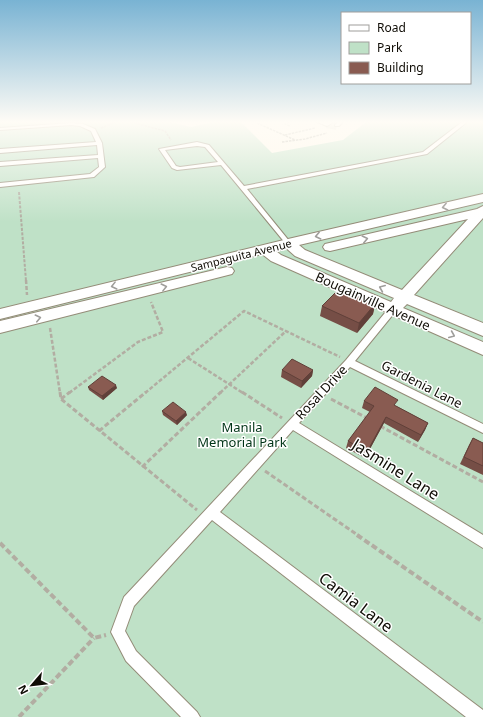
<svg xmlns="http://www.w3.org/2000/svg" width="483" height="717" font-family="'Noto Sans',sans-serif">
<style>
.green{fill:#bfe1c7}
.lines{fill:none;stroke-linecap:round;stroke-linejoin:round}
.street-tunnel{stroke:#dad5c8;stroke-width:10;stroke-dasharray:10 5.5;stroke-linecap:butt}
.lane-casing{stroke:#948c78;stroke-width:2}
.street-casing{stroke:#948c78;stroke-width:2}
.path-far4{stroke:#b2ada2;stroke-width:1.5;stroke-dasharray:2.5 1;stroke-linecap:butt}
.path-far3{stroke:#b2ada2;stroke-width:2;stroke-dasharray:3 1.5;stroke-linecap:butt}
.path-far2{stroke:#b2ada2;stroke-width:2.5;stroke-dasharray:4 2;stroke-linecap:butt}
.path-far1{stroke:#b2ada2;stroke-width:3;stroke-dasharray:5 2.5;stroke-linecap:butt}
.path{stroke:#b2ada2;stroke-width:4;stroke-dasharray:6 3;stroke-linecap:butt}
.lane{fill:#fff;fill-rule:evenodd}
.street{fill:#fff;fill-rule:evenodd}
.wall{fill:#764e46}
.shaded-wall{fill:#604039}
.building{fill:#895b51;stroke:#604039}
.oneway{stroke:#9f9e9b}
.labels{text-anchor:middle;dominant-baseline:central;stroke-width:3;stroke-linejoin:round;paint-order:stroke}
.far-street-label{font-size:11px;fill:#0f0c05;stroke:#fff}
.street-label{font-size:13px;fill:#0f0c05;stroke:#fff}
.park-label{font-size:13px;fill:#003417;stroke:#fff}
.near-street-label{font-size:16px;fill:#0f0c05;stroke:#fff}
</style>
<rect width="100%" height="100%" fill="#fef8eb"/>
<!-- green -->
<polygon class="green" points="0,122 171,122 191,127 213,122 241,122 272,153 343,140 366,122 483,122 483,717 0,717"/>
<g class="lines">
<!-- street-tunnel -->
<polyline class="street-tunnel" points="327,123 337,125"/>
<defs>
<g id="lane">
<polygon points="338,122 343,122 339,126 335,126 335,125"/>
<path d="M462,122h5l-40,32 -180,35 43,53 1,1 -3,2 -2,-1 -65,-79 -44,5 -5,-2 -13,-19 38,-7 12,3 35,41 179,-34zM197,146l8,1 13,15 -38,5 -4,-1 -11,-16z"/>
<polygon points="71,123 83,124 95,129 102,143 105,167 94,177 0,187 0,183 90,174 99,167 98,158 0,166 0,162 98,155 97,145 0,153 0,149 96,142 91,131 80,126 71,125 0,130 0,128"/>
<polygon points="392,307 396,310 395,312 355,361 483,424 483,433 350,367 299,423 483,535 483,548 293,430 220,512 483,710 483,717 466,717 212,520 134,606 125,631 136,651 197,712 200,717 181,717 126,661 111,632 124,597 346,360 389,308"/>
</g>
<g id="street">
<polygon points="317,122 331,122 332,123 327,126"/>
<path d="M483,194v8l-184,43 6,5 97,40 66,-71 -138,32 -5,-1 -2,-3 2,-3 152,-35 6,-3v12l-69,77 69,28v13l-76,-32 -4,4 80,34v13l-212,-94 -9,-7 -262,65v-10l288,-70zM286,248l9,8 99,42 -3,4 -110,-47 -5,-4z"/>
<polygon points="227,267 232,268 234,271 232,274 0,333 0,321"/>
</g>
</defs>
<!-- lane casing -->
<use href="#lane" class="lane-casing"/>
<!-- street casing -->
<use href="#street" class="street-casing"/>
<!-- path-far4 -->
<g class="path-far4">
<polyline points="131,122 165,131 171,140"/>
<polyline points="289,122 285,124 290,126"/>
<polyline points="257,123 295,140"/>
<polyline points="101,128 115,122"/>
<polyline points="285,135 315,128"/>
<polyline points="282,142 305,139 327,133"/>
</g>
<!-- path-far3 -->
<polyline class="path-far3" points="19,192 26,281"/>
<!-- path-far2 -->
<g class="path-far2">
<polyline points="26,280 27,295"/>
<polyline points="50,328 60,393"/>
<polyline points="188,358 243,393"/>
<polyline points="69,393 138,342 163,332 151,302"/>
<polyline points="145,393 244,311 340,357"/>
<polyline points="220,393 286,331"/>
</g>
<!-- path-far1 -->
<g class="path-far1">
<polyline points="60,392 61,399 197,510"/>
<polyline points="242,392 282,418"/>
<polyline points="61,399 70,392"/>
<polyline points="331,399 367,418"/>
<polyline points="380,426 483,482"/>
<polyline points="99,431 146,392"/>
<polyline points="142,467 221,392"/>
<polyline points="265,471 359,536"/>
</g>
<!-- path -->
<g class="path">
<polyline points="357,535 483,622"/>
<polyline points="0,543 94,638 106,635"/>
<polyline points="19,717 94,638"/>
</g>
<!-- lane -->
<use href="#lane" class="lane"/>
<!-- street -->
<use href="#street" class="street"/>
</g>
<!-- wall -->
<g class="wall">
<polygon points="375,304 373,314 357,333 320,316 322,306"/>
<polygon points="282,370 313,370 312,376 301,388 281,377"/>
<polygon points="88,387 117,388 103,400 89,390"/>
<polygon points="364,401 396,406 428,423 425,430 418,442 384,423 365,458 346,448 348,441 370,412 362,408"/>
<polygon points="162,411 187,415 177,425 163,415"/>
<polygon points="473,438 483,443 483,475 460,464 469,445"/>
</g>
<!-- shaded-wall -->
<g class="shaded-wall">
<polygon points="375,304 373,314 357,333 359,323"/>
<polygon points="313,370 312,376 301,388 302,381"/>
<polygon points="116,385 117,388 103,400 102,396"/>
<polygon points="186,412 187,415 177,425 176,421"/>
<polygon points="386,417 384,423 365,458 367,452"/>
<polygon points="428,423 425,430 418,442 421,435"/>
</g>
<!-- building -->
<g class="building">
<polygon points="339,289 375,304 359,323 322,306"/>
<polygon points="292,359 313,370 302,381 282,370"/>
<polygon points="102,376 116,385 102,396 88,387"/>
<polygon points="375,387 398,400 394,405 428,423 421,435 386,417 367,452 348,441 374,406 364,401"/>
<polygon points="173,402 186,412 176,421 162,411"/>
<polygon points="473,438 483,443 483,466 464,457"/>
</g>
<!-- one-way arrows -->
<defs><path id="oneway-chevron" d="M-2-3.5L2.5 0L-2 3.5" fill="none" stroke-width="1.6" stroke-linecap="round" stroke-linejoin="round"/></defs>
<g class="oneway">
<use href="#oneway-chevron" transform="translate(445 207) rotate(167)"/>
<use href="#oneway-chevron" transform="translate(318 236) rotate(167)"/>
<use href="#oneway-chevron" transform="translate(365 239) rotate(-13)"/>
<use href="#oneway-chevron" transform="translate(114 286) rotate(166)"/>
<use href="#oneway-chevron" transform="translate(164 287) rotate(-14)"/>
<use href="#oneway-chevron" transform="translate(382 288) rotate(-157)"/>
<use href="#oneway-chevron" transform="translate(38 318) rotate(-13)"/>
<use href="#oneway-chevron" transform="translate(452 335) rotate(23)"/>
</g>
<!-- sky -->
<linearGradient id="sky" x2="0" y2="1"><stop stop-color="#79b3d3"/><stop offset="0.55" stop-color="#fffcf6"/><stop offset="1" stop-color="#fffcf6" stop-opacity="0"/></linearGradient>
<rect width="483" height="222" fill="url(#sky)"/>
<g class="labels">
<!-- far-street labels -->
<g class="far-street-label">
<text transform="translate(241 255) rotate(-14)">Sampaguita Avenue</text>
</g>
<!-- street labels -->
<g class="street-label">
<text transform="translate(373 301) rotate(24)">Bougainville Avenue</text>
<text transform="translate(422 384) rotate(27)">Gardenia Lane</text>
<text transform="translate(321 392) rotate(-47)">Rosal Drive</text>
</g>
<!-- park labels -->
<g class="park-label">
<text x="242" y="427">Manila<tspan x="242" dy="15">Memorial Park</tspan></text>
</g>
<!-- near-street labels -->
<g class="near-street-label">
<text transform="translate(396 469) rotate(32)">Jasmine Lane</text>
<text transform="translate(356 602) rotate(37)">Camia Lane</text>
</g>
</g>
<!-- legend -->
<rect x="341" y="12" width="130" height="72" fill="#ffffff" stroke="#9f9e9b"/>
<rect x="349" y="25" width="20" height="6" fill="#ffffff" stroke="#9f9e9b"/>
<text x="377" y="32" font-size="12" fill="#0f0c05">Road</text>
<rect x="349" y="42" width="20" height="12" fill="#bfe1c7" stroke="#9f9e9b"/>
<text x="377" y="52" font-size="12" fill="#0f0c05">Park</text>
<rect x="349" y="62" width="20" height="12" fill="#895b51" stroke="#9f9e9b"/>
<text x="377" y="72" font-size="12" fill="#0f0c05">Building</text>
<!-- north arrow -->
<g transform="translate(32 685) rotate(242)" stroke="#ffffff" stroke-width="3" paint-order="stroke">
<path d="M0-3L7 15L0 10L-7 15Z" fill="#0f0c05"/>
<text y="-6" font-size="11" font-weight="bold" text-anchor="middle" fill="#0f0c05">N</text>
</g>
</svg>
